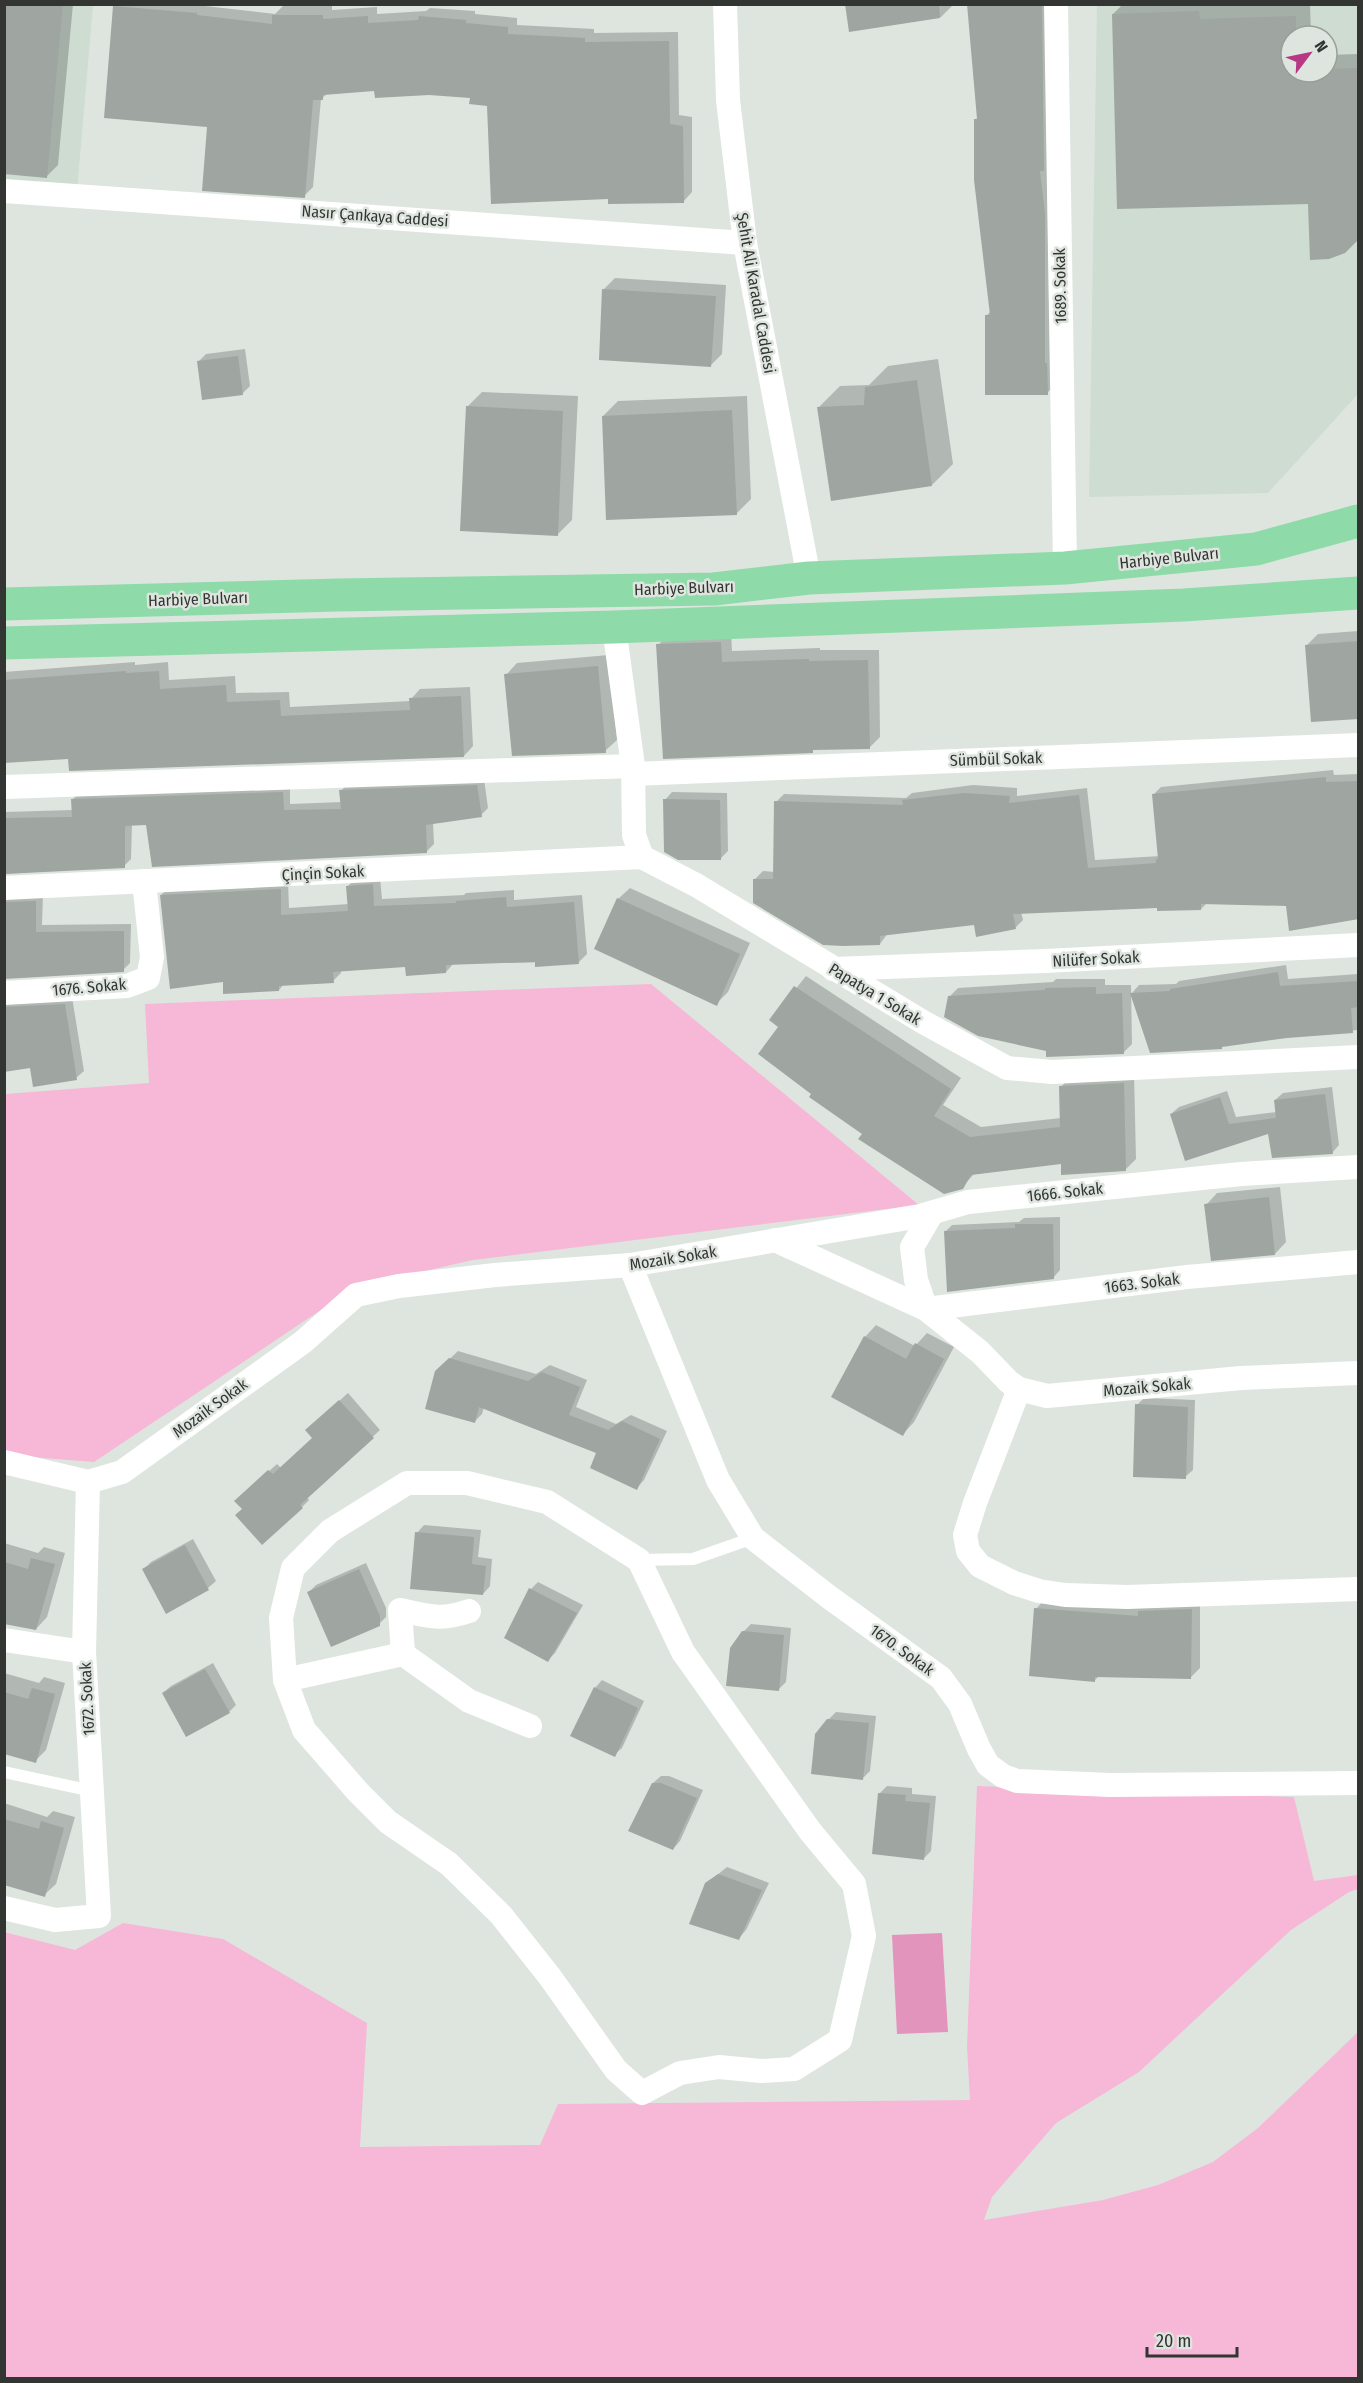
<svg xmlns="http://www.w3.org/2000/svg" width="1363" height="2383" font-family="'Fira Sans Condensed',sans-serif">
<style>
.built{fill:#cedcd1;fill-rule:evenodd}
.green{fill:#f7b7d6}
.water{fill:#e394bc}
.shadow{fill:#0003}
.building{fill:#9fa5a0}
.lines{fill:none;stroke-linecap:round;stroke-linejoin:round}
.service{stroke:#fff;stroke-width:12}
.minor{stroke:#fff;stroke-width:24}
.primary{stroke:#8edba9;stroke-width:33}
.labels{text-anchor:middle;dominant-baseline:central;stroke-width:5;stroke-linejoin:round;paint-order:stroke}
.street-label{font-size:16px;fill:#333533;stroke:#dee5df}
</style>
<rect width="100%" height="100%" fill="#dee5df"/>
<!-- built -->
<g class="built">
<polygon points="4,5 93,5 77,191 5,184"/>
<path d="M1097,5h261v389l-90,99 -179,4zM1291,36h36v36h-36z"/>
</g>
<!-- green -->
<g class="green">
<polygon points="651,984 919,1205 473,1260 355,1287 94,1462 5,1455 5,1094 149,1083 145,1004"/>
<polygon points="977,1786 1294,1797 1314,1881 1358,1875 1358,1889 1349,1892 1291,1930 1139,2072 1056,2123 992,2197 984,2220 1103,2200 1158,2185 1213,2162 1258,2128 1358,2032 1358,2378 5,2378 4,1932 75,1950 123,1923 223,1939 367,2023 360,2147 540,2145 558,2104 970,2100 967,2047"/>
</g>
<!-- water -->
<polygon class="water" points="942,1933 948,2032 897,2034 892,1935"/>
<!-- shadow -->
<g class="shadow">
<polygon points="4,4 73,4 58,165 46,177"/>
<polygon points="117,4 205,4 205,6 275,14 283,6 332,6 332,10 377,7 377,14 426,11 430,8 475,11 475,14 517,18 517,25 594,29 594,33 678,32 679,115 692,117 692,192 683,202 610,198 489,104 471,97 375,90 328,93 321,99 313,187 304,196 209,126 114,7"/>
<polygon points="846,4 952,4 953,5 941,17 850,31"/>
<polygon points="981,4 1053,4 1058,383 1047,393 986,316 991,311 976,119 979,117"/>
<polygon points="1123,4 1310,4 1311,36 1291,36 1291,72 1327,72 1327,55 1358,54 1358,238 1310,202 1113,14"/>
<polygon points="615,278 726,285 722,354 711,365 604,289"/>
<polygon points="245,349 250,386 242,394 198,362 206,354"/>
<polygon points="938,359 953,464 932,485 819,407 840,386 869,385 888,366"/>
<polygon points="482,392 578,396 572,520 557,535 467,407"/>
<polygon points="747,396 751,499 736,514 603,416 618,401"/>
<polygon points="731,631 732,651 820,648 820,650 879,650 880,737 869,748 815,748 812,751 658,645 669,634"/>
<polygon points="1358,631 1358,718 1307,645 1318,634"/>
<polygon points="609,655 617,740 605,751 506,675 517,663"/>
<polygon points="135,662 135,665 168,662 169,680 235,676 236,693 289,692 290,707 411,701 411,699 420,689 470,687 473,746 464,756 69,758 4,761 4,672"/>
<polygon points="1333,770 1334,775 1358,774 1358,918 1287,904 1207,903 1201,909 1158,906 1021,912 1023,920 1015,928 975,924 888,933 880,944 755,879 763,871 775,872 776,802 784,794 906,798 912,793 973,785 1017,788 1017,796 1087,788 1095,860 1160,856 1153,795 1161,787"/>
<polygon points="484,779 488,808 481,815 433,822 434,844 426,852 148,823 132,824 131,859 124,866 4,874 4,812 73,810 72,800 80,792 290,785 290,804 342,802 341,791 348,783"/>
<polygon points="672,792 727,793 728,851 721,858 665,800"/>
<polygon points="380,877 382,899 464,895 466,893 514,890 514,900 582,895 587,954 579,962 454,963 446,972 407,966 341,970 341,973 333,981 284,984 279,990 224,981 161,895 169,887 288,881 289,908 349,904 348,886 356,878"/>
<polygon points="630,888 750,943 728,992 716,1004 618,899"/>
<polygon points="4,894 43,894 42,925 131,924 130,963 123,970 4,977"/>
<polygon points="1286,965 1288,979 1358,974 1358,1030 1287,1037 1132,993 1139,985 1176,984 1179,981"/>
<polygon points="806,976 961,1078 943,1105 981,1127 1061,1118 1061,1087 1071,1076 1134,1073 1136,1159 1125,1170 1062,1163 975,1173 962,1187 864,1134 813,1094 780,1026 771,1020"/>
<polygon points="1056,979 1105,979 1105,985 1131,985 1132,1044 1123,1053 1048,1049 949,997 958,988 1053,982"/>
<polygon points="72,997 84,1071 76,1078 31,1066 4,1070 4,998"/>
<polygon points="1332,1087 1339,1145 1332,1153 1270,1132 1171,1114 1179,1107 1227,1091 1236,1117 1277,1112 1275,1100 1283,1093"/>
<polygon points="1280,1187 1286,1242 1275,1254 1206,1205 1217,1193"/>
<polygon points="1060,1217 1060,1270 1053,1278 945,1232 952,1225 1019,1222 1024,1218"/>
<polygon points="876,1325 915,1346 927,1333 954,1347 914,1422 903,1434 865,1337"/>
<polygon points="458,1351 536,1374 550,1365 587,1380 576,1407 616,1424 631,1415 667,1431 644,1480 637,1488 598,1453 484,1407 482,1414 475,1421 436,1372"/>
<polygon points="348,1393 380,1430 307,1497 309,1500 302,1507 243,1508 244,1493 277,1464 281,1468 314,1438 315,1423"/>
<polygon points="1144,1398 1195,1400 1193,1470 1185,1477 1137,1405"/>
<polygon points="424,1525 481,1530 478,1557 492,1559 490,1586 483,1594 417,1533"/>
<polygon points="193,1539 216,1581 208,1588 166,1612 144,1569 151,1562"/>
<polygon points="4,1543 38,1553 44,1547 65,1553 47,1617 36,1629 4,1622"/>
<polygon points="366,1563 386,1608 386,1617 379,1624 309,1592 316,1585"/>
<polygon points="538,1582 583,1605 555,1653 547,1661 531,1589"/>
<polygon points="1045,1599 1200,1600 1200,1668 1190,1678 1099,1676 1094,1681 1036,1609"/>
<polygon points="751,1624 791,1628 786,1682 778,1690 743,1632"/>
<polygon points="213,1663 236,1705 229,1712 163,1693 171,1686"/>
<polygon points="4,1673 39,1683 44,1677 65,1683 46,1750 35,1761 4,1752"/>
<polygon points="602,1680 644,1701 622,1748 614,1755 595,1688"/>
<polygon points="836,1712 876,1716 870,1771 863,1778 828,1720"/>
<polygon points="661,1776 669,1776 703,1790 680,1841 673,1849 653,1783"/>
<polygon points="887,1786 912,1788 912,1794 936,1796 931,1851 924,1858 879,1794"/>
<polygon points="4,1803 47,1817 53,1811 75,1817 56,1884 44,1895 4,1884"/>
<polygon points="727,1867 769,1883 746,1930 739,1938 706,1884"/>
</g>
<!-- building -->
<g class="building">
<polygon points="4,4 63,4 47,178 4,174"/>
<polygon points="845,4 939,4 940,18 849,32"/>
<polygon points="967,4 1042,4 1044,171 1040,171 1045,214 1045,363 1047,363 1048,395 985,395 985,315 990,315 974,180 974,119 977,119"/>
<polygon points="113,6 197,13 197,15 272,24 272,15 323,15 323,19 368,16 368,23 418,20 419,16 466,20 466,23 508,27 508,34 585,38 585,42 669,41 670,124 683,126 684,203 608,204 608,199 491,204 487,106 469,104 470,98 429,95 375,98 374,91 323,95 323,100 313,100 305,198 202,191 207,127 104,118"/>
<polygon points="1199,11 1200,19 1296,16 1296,36 1291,36 1291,72 1327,72 1327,69 1359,68 1359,239 1345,253 1329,259 1310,260 1308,204 1117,209 1112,14"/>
<polygon points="602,289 716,296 711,367 599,360"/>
<polygon points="238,356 243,395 202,400 197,361"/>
<polygon points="917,380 932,486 831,501 817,407 864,405 865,387"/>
<polygon points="466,406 563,411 558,536 460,531"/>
<polygon points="732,410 737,515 606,520 602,416"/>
<polygon points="1359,641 1359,719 1311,722 1305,645"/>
<polygon points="721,642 722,662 809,659 809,661 868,660 870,749 813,750 813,753 663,759 656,644"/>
<polygon points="598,666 606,753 512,756 504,674"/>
<polygon points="126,671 126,673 159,671 160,689 226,685 227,702 280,700 281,716 410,710 409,698 461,696 464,757 69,771 68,759 4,763 4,680"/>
<polygon points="1326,777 1326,782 1359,781 1359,919 1289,931 1286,906 1201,904 1201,910 1157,911 1157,908 1013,914 1016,929 976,937 974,925 880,936 880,945 843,946 823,945 753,903 753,879 773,879 774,801 903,805 902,800 964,793 1010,796 1009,803 1079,795 1088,868 1156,863 1156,859 1158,859 1152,794"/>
<polygon points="477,785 482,817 426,825 427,853 152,867 146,825 125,826 125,868 4,874 4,818 72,817 71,799 283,792 284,810 341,809 339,790"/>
<polygon points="663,799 720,800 721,860 678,860 664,852"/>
<polygon points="373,884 374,906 456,903 456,901 506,897 507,907 574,902 579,964 535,967 535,962 446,965 446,973 406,976 405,967 333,972 334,983 279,986 279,991 223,994 223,982 170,989 160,895 281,889 281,915 348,911 346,886"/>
<polygon points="617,898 740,954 717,1006 594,949"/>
<polygon points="36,901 36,932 124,931 124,972 4,979 4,902"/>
<polygon points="1278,972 1280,986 1359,981 1359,1007 1351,1008 1353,1033 1287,1038 1222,1047 1222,1049 1150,1053 1130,993 1170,991 1170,989"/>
<polygon points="794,986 951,1089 934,1116 970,1137 1060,1127 1059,1086 1124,1083 1126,1171 1061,1175 1061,1164 971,1175 963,1189 944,1194 858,1139 862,1134 809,1097 811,1094 758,1054 778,1027 769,1020"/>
<polygon points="1096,987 1096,994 1122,993 1124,1054 1046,1057 1046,1051 978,1036 944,1017 948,996 1045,990 1045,988"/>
<polygon points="65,1004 77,1080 33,1087 30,1068 4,1072 4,1007"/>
<polygon points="1325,1094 1333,1154 1272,1158 1268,1134 1185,1161 1170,1114 1220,1097 1229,1124 1276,1118 1274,1100"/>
<polygon points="1269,1197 1275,1255 1211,1261 1204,1204"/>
<polygon points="1015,1224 1053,1224 1054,1279 947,1292 944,1231 1015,1228"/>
<polygon points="864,1336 906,1359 915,1343 944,1359 903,1436 831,1397"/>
<polygon points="449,1358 528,1381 542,1372 580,1387 569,1415 608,1430 622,1421 660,1439 637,1490 590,1468 596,1453 479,1407 475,1423 425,1409 435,1371"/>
<polygon points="339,1400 374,1438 300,1505 303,1508 262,1545 235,1515 242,1509 234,1501 268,1470 273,1474 312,1438 305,1430"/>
<polygon points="1135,1404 1188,1407 1186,1479 1133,1477"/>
<polygon points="415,1532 474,1537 472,1564 486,1566 483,1595 410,1589"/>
<polygon points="185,1545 209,1590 166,1614 142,1569"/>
<polygon points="31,1558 55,1564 36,1630 4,1624 4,1562 28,1569"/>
<polygon points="359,1569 380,1616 380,1626 331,1647 307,1592"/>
<polygon points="529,1588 577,1613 548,1662 504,1638"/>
<polygon points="1034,1608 1138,1616 1138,1611 1192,1609 1191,1679 1095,1677 1095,1682 1029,1676"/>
<polygon points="742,1631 784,1635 779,1691 726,1686 730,1648"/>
<polygon points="205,1669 230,1713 186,1737 162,1693"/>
<polygon points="594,1687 638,1708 615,1757 570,1736"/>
<polygon points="32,1688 55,1694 36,1763 4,1754 4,1692 28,1699"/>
<polygon points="827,1719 869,1723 863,1780 811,1774 815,1734"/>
<polygon points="652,1783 661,1783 697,1798 673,1850 628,1831"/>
<polygon points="878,1793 906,1795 905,1801 930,1803 924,1860 872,1854"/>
<polygon points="4,1819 39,1829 41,1821 64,1828 45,1897 4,1885"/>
<polygon points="718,1874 762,1890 739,1940 689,1924 705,1883"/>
</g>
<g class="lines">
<!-- service -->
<g class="service">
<polyline points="639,1560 693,1559 753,1538"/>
<polyline points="4,1772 92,1791"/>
</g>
<!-- minor -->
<g class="minor">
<polyline points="725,4 728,100 745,243 809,578"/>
<polyline points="1056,4 1065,568"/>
<polyline points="4,191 745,243"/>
<polyline points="614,627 633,766 634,835 642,857 696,885 923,1022 1007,1068 1052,1072 1358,1057"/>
<polyline points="633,774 1358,745"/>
<polyline points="4,787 633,766"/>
<polyline points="4,888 642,857"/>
<polyline points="833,969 1045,961 1358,945"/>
<polyline points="4,993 127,986 148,978 152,957 144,881"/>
<polyline points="932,1213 912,1247 916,1280 926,1309 1187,1277 1358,1262"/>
<polyline points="775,1240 926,1309 980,1352 1009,1382 1019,1389 1047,1396 1241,1378 1358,1373"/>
<polyline points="630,1265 718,1480 753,1538 829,1597 941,1678 960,1704 979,1749 988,1765 1003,1776 1017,1781 1110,1785 1358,1783"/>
<polyline points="1019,1389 975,1503 965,1535 968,1551 980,1566 1014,1583 1039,1591 1065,1595 1127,1597 1358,1589"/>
<polyline points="4,1462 88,1482 122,1472 303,1342 356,1295 399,1286 495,1275 630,1265 920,1216 968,1202 1241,1174 1358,1167"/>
<polygon points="407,1483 467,1483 547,1502 639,1560 683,1652 810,1831 854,1884 864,1936 840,2040 794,2069 761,2071 719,2067 680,2073 642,2093 616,2070 550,1977 501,1915 449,1864 388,1822 358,1792 304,1730 285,1680 281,1618 293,1568 330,1531"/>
<polyline points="4,1640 84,1652"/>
<path d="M403,1654l-3,-44c28,6 41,11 69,1"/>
<polyline points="285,1680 403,1654 469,1701 530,1726"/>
<polyline points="4,1908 55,1920 99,1916 84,1652 88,1482"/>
</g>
<!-- primary -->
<g class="primary">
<polyline points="4,604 339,595 714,589 809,578 1065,568 1256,549 1358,521"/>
<polyline points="4,643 614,627 1184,605 1358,593"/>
</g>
</g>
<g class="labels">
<!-- street labels -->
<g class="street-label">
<text transform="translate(375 216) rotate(4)">Nasır Çankaya Caddesi</text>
<text transform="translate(1060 286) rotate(-91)">1689. Sokak</text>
<text transform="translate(756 293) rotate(80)">Şehit Ali Karadal Caddesi</text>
<text transform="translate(1169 558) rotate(-6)">Harbiye Bulvarı</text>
<text transform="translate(684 588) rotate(-2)">Harbiye Bulvarı</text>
<text transform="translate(198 599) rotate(-2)">Harbiye Bulvarı</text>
<text transform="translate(996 759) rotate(-2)">Sümbül Sokak</text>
<text transform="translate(323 873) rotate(-3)">Çinçin Sokak</text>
<text transform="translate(1096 959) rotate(-3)">Nilüfer Sokak</text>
<text transform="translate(89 987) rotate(-5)">1676. Sokak</text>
<text transform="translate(875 994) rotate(31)">Papatya 1 Sokak</text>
<text transform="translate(1065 1192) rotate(-6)">1666. Sokak</text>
<text transform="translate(673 1258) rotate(-9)">Mozaik Sokak</text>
<text transform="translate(1142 1283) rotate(-7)">1663. Sokak</text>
<text transform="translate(1147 1387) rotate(-5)">Mozaik Sokak</text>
<text transform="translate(210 1408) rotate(-36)">Mozaik Sokak</text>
<text transform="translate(902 1650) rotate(36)">1670. Sokak</text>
<text transform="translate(87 1699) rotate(-93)">1672. Sokak</text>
</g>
</g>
<!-- border -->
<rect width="1363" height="2383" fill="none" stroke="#333533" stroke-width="12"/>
<!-- north arrow -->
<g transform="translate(1309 54) rotate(58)"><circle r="28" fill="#dee5df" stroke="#9a9f9a" stroke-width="1.5"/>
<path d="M0-4.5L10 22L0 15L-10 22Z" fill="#b73783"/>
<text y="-9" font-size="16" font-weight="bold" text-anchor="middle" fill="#333533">N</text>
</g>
<!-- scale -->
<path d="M1147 2347v9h90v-9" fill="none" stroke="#333533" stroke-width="3"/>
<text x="1156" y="2347" font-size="18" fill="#333533" stroke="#dee5df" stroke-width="4.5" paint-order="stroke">20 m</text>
</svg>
